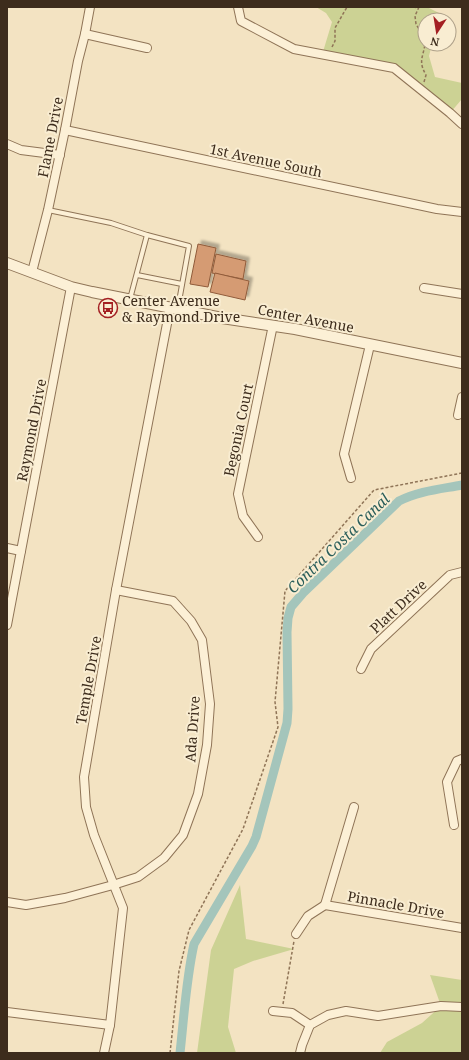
<svg xmlns="http://www.w3.org/2000/svg" width="469" height="1060" font-family="'Noto Serif',serif">
<style>
.green{fill:#ccd294}
.lines{fill:none;stroke-linecap:round;stroke-linejoin:round}
.canal{stroke:#a4c5bb;stroke-width:9}
.building{fill:#d59b73;stroke:#905b3a;filter:url(#shadow)}
.service-casing{stroke:#8f7457;stroke-width:6}
.minor-casing{stroke:#8f7457;stroke-width:10}
.tertiary-casing{stroke:#8f7457;stroke-width:12}
.path{stroke:#8f7457;stroke-width:1.5;stroke-dasharray:3 2;stroke-linecap:butt}
.service{stroke:#fcf0d6;stroke-width:4}
.minor{stroke:#fcf0d6;stroke-width:8}
.tertiary{stroke:#fcf0d6;stroke-width:10}
.labels{text-anchor:middle;dominant-baseline:central;stroke-width:4;stroke-linejoin:round;paint-order:stroke}
.street-label{font-size:14px;fill:#3d2c1c;stroke:#f9edd2}
.poi-label{font-size:14px;fill:#3d2c1c;stroke:#f9edd2;text-anchor:start}
.water-label{font-size:15px;font-style:italic;fill:#2a5e5a;stroke:#f9edd2}
</style>
<defs>
<filter id="shadow"><feDropShadow dx="3.5" dy="-3.5" stdDeviation="1" flood-color="#0004"/></filter>
</defs>
<rect width="100%" height="100%" fill="#f3e3c2"/>
<!-- green -->
<g class="green">
<polygon points="316,7 427,7 439,13 437,20 425,20 425,44 432,44 429,56 435,77 462,83 462,99 450,113 394,68 322,55 332,22 326,13"/>
<polygon points="240,885 246,939 294,949 253,961 234,969 228,1027 236,1053 197,1053 211,950"/>
<polygon points="430,975 462,980 462,1053 380,1053 387,1042 422,1023 441,1006"/>
</g>
<g class="lines">
<!-- canal -->
<path class="canal" d="M180,1053c4,-36 6,-73 14,-109l58,-98 4,-9 31,-114 1,-14 -1,-77 1,-14 3,-11 12,-14 96,-92c19,-10 42,-12 63,-16"/>
</g>
<!-- building -->
<g class="building">
<polygon points="198,244 216,248 208,287 190,284"/>
<polygon points="216,254 246,261 243,279 212,273"/>
<polygon points="215,273 249,281 245,300 210,292"/>
</g>
<g class="lines">
<defs>
<g id="service">
<polyline points="48,210 111,223 147,235 189,246 180,296 172,306"/>
<polyline points="137,275 182,284"/>
<polyline points="130,299 147,235"/>
</g>
<g id="minor">
<polyline points="238,7 241,21 294,49 394,68 450,113 462,124"/>
<polyline points="85,34 147,48"/>
<polyline points="65,130 437,209 462,212"/>
<polyline points="7,144 21,150 60,155"/>
<polyline points="32,272 48,210 65,130 78,61 85,34 90,7"/>
<polyline points="424,288 462,294"/>
<polyline points="458,415 462,397"/>
<polyline points="351,478 344,454 370,345"/>
<polyline points="258,537 243,516 238,494 273,325"/>
<polyline points="7,548 21,551"/>
<polyline points="7,625 71,287"/>
<polyline points="361,669 371,649 450,575 462,572"/>
<polyline points="454,825 447,782 457,761 462,759"/>
<polyline points="7,902 26,905 65,898 113,885 138,877 164,858 183,835 198,794 207,745 210,704 202,640 191,621 173,601 116,590"/>
<polyline points="325,905 462,928"/>
<polyline points="325,905 354,807"/>
<polyline points="296,934 308,916 325,905"/>
<polyline points="273,1011 292,1013 310,1025"/>
<polyline points="7,1012 110,1025"/>
<polyline points="104,1053 110,1025 123,908 94,835 86,807 84,777 116,590 170,308"/>
<polyline points="300,1053 302,1045 310,1025 328,1015 346,1011 378,1016 441,1006 462,1007"/>
</g>
<polyline id="tertiary" points="7,263 71,287 92,292 222,318 295,329 462,363"/>
</defs>
<!-- service casing -->
<use href="#service" class="service-casing"/>
<!-- minor casing -->
<use href="#minor" class="minor-casing"/>
<!-- tertiary casing -->
<use href="#tertiary" class="tertiary-casing"/>
<!-- path -->
<g class="path">
<polyline points="413,7 418,8"/>
<polyline points="419,7 415,16 416,24 425,39"/>
<polyline points="332,47 335,41 335,28 347,7"/>
<path d="M424,82l2,-7c-8,-14 -3,-17 -1,-31"/>
<polyline points="283,1004 294,941"/>
<polyline points="170,1053 179,971 189,930 243,829 278,727 275,702 285,591 374,490 462,473"/>
</g>
<!-- service -->
<use href="#service" class="service"/>
<!-- minor -->
<use href="#minor" class="minor"/>
<!-- tertiary -->
<use href="#tertiary" class="tertiary"/>
</g>
<!-- icons -->
<defs>
<symbol id="bus-ring" viewBox="-11 -11 22 22"><circle r="9.5" fill="#f9edd2" stroke="#a42023" stroke-width="1.5"/><path d="M-5-6H5V4H4V6H2V4H-2V6H-4V4H-5ZM-3.5-4V0h7V-4ZM-3.5 1.2v1.5H-2V1.2ZM2 1.2v1.5H3.5V1.2Z" fill="#a42023"/></symbol>
</defs>
<g fill-rule="evenodd">
<use href="#bus-ring" x="97" y="297" width="22" height="22"/>
</g>
<g class="labels">
<!-- street labels -->
<g class="street-label">
<text transform="translate(50 137) rotate(-79)">Flame Drive</text>
<text transform="translate(266 160) rotate(12)">1st Avenue South</text>
<text transform="translate(306 318) rotate(11)">Center Avenue</text>
<text transform="translate(31 430) rotate(-79)">Raymond Drive</text>
<text transform="translate(238 430) rotate(-78)">Begonia Court</text>
<text transform="translate(398 606) rotate(-43)">Platt Drive</text>
<text transform="translate(88 680) rotate(-80)">Temple Drive</text>
<text transform="translate(192 729) rotate(-86)">Ada Drive</text>
<text transform="translate(396 904) rotate(10)">Pinnacle Drive</text>
</g>
<!-- poi labels -->
<g class="poi-label">
<text x="122" y="300">Center Avenue<tspan x="122" dy="16">&amp; Raymond Drive</tspan></text>
</g>
<!-- water labels -->
<g class="water-label">
<text transform="translate(338 543) rotate(-44)">Contra Costa Canal</text>
</g>
</g>
<!-- border -->
<rect width="469" height="1060" fill="none" stroke="#3d2c1c" stroke-width="16"/>
<!-- north arrow -->
<g transform="translate(437 32) rotate(192)"><circle r="19" fill="#f9edd2" stroke="#aea089"/>
<path d="M0-3L7 15L0 10L-7 15Z" fill="#a42023"/>
<text y="-6" font-size="11" font-weight="bold" text-anchor="middle" fill="#3d2c1c">N</text>
</g>
</svg>
